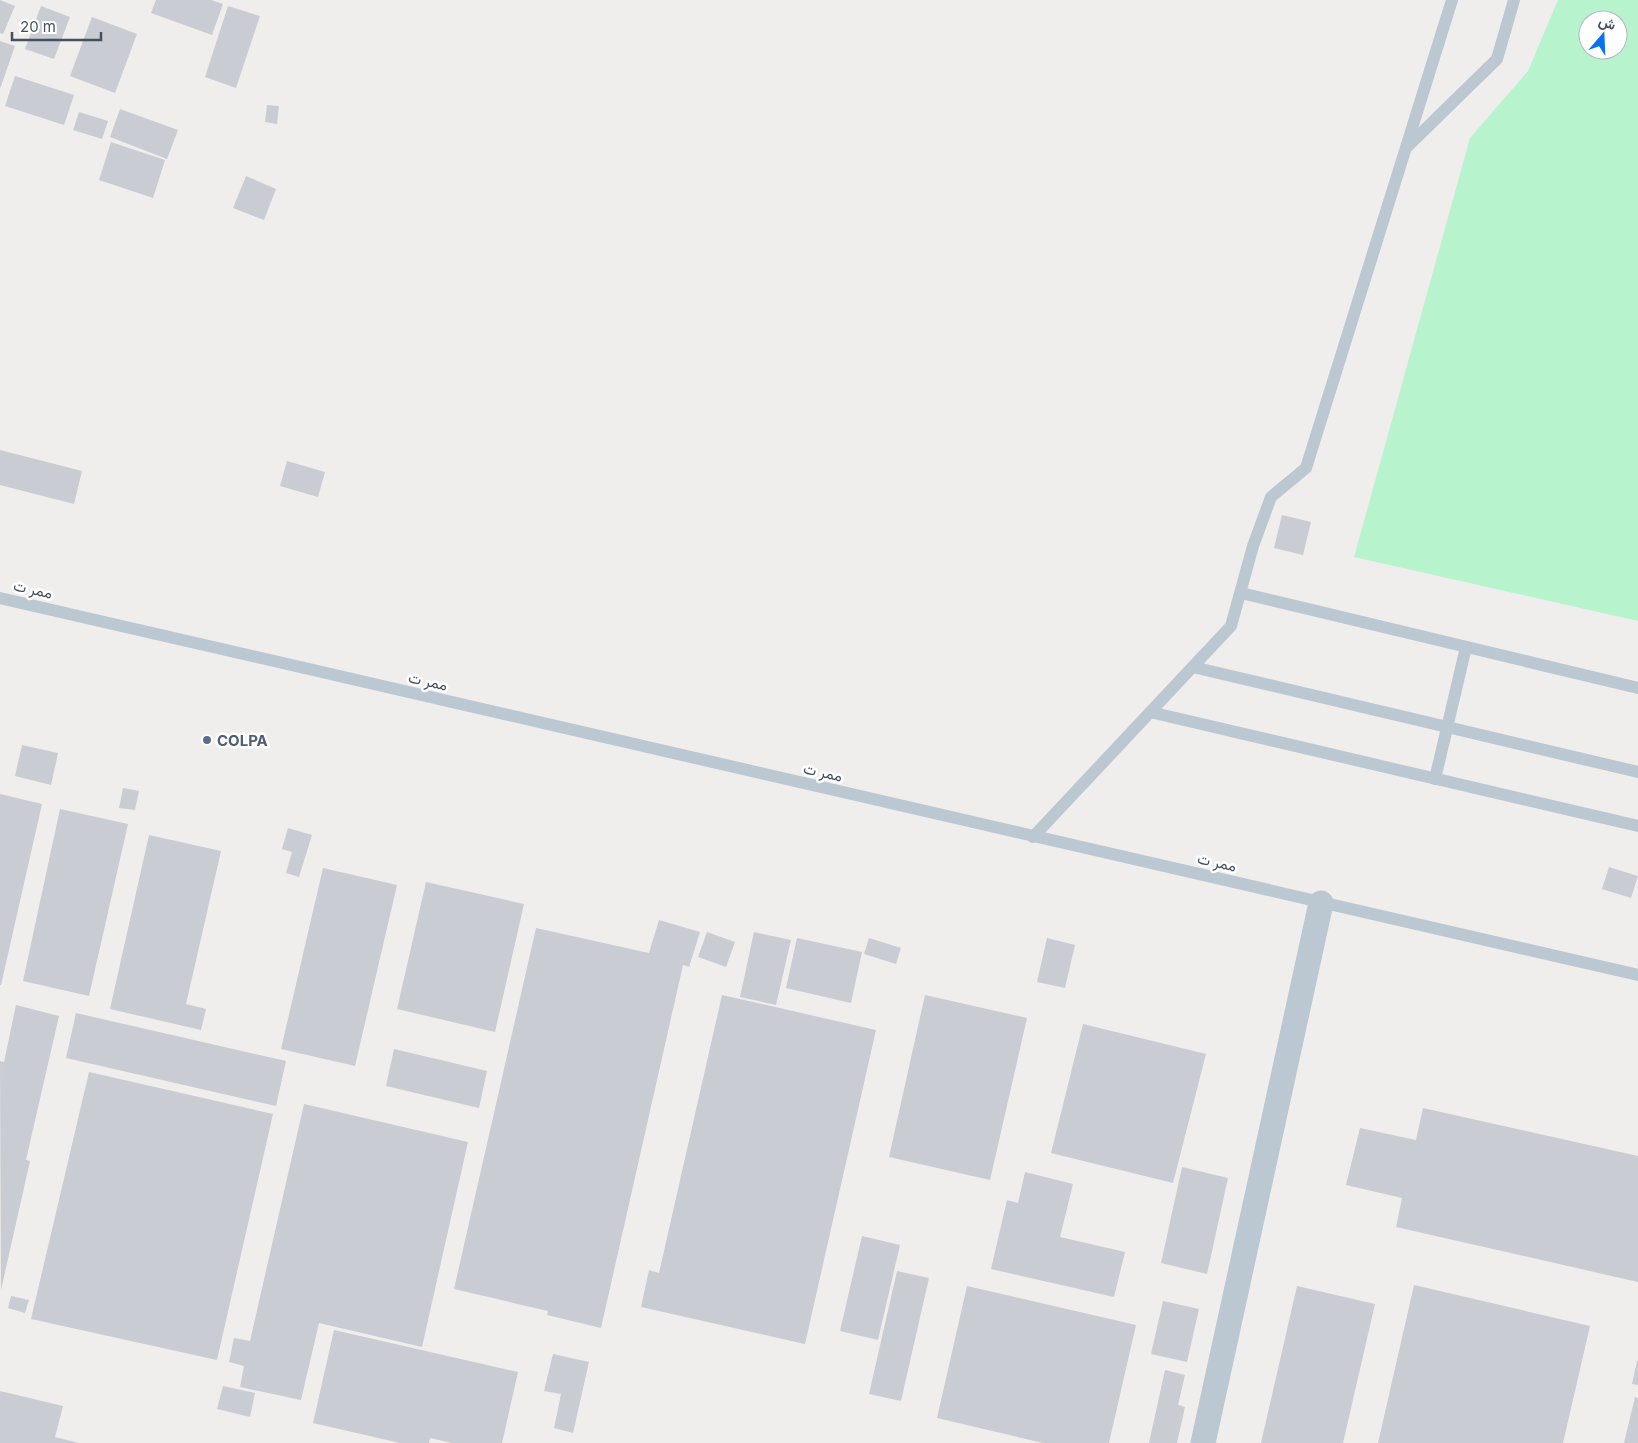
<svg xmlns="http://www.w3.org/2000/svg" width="1638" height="1443" font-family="Inter,Vazirmatn,sans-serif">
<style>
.green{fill:#b7f3cd;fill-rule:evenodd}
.building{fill:#c9ccd3}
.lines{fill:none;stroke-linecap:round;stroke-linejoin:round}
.service{stroke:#bcc8d1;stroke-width:12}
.minor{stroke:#bcc8d1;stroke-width:25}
.service-dot{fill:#5c6f8a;stroke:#fff;stroke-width:2}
.labels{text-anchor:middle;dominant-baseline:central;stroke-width:5;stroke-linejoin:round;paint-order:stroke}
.street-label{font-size:15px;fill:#44515d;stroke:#fff}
.service-label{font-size:15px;font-weight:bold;fill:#4e5e75;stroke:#fff;text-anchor:start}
</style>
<rect width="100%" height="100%" fill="#f0eded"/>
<!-- green -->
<path class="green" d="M1558,0h80v621l-284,-64 116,-419 58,-67zM1588,20h30v30h-30z"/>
<!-- building -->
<g class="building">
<polygon points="0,0 15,6 3,34 0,33"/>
<polygon points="156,0 211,0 223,4 212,35 151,13"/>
<polygon points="41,6 70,17 54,59 25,49"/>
<polygon points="228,6 260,16 236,88 205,77"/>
<polygon points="92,17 137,34 115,93 70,76"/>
<polygon points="0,41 15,46 0,89"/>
<polygon points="15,76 74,95 64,125 5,106"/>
<polygon points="267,105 279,106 277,124 265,122"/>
<polygon points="120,109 178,130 167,159 110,137"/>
<polygon points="79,112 108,121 102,139 73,130"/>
<polygon points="111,142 165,160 153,198 99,180"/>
<polygon points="246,176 276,189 264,220 233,208"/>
<polygon points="0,450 82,471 74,504 0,485"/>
<polygon points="287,461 325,472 318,497 280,486"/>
<polygon points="1282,515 1311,522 1303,555 1274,548"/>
<polygon points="22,745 58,753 51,785 15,776"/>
<polygon points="123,788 139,791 135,810 119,808"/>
<polygon points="0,794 42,804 1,985 0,985"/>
<polygon points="60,809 128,824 89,996 23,981"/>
<polygon points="288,828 312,835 299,877 286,873 292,852 282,849"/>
<polygon points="149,835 221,851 186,1004 206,1009 201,1030 110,1009"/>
<polygon points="1609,867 1638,876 1631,898 1602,889"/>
<polygon points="323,868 397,885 355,1066 281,1049"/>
<polygon points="426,882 524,904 495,1032 397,1009"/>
<polygon points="659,920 700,932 689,967 683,965 601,1328 547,1315 548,1311 454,1289 536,928 649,953"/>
<polygon points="707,932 735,942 726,967 698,957"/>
<polygon points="754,932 791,940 776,1005 740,997"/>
<polygon points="797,938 862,952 851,1003 786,988"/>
<polygon points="869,938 901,948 896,964 864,954"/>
<polygon points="1047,938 1075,945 1065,988 1037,982"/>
<polygon points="722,995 876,1030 805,1344 641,1307 649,1270 659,1273"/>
<polygon points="925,995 1027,1018 990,1180 889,1157"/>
<polygon points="16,1005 59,1016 26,1160 30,1161 1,1290 0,1061 4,1062"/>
<polygon points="76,1013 286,1061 276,1106 66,1058"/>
<polygon points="1083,1024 1206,1054 1173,1183 1051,1153"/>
<polygon points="394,1049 487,1071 479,1108 386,1086"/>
<polygon points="89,1072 273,1114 217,1360 31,1319"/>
<polygon points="304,1104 468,1142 422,1347 319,1323 301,1400 240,1387 244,1366 229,1362 234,1338 250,1341"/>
<polygon points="1423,1108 1638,1156 1638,1282 1396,1227 1402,1198 1346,1185 1360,1128 1416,1140"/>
<polygon points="1182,1167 1228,1178 1207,1274 1161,1263"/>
<polygon points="1025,1172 1073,1184 1060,1237 1125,1252 1114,1297 991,1269 1007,1200 1018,1203"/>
<polygon points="862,1236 900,1245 878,1340 840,1331"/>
<polygon points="897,1271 929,1278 901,1401 869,1394"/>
<polygon points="1414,1285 1590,1326 1563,1443 1378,1443"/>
<polygon points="967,1286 1136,1325 1109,1443 1043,1443 937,1418"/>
<polygon points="1297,1286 1375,1304 1343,1443 1261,1443"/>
<polygon points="11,1296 29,1300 25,1313 8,1308"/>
<polygon points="1163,1301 1199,1309 1187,1362 1151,1354"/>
<polygon points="334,1330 518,1372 502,1443 452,1443 430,1438 429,1443 400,1443 313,1423"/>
<polygon points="553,1354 589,1362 573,1433 554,1428 561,1394 544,1391"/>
<polygon points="1637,1361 1638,1361 1638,1385 1632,1384"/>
<polygon points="1165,1370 1185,1375 1178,1405 1185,1407 1177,1443 1149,1443"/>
<polygon points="223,1386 255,1393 250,1417 217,1409"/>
<polygon points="0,1391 63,1406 55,1437 79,1443 0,1443"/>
<polygon points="1635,1397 1638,1398 1638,1443 1624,1443"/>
</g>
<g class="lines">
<!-- service -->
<g class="service">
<polyline points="1408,146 1497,59 1514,0"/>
<polyline points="1241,593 1638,688"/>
<polyline points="0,598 1638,975"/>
<polyline points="1193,667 1638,772"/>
<polyline points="1150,712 1638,826"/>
<polyline points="1435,779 1466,647"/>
<polyline points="1033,837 1231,626 1253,546 1271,497 1306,468 1452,0"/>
</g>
<!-- minor -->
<polyline class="minor" points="1203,1443 1321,903"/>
</g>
<!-- markers -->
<circle class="service-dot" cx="207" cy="740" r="5"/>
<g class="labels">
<!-- street labels -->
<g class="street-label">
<text transform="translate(33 589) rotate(13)">ممر ت</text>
<text transform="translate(428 681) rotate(13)">ممر ت</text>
<text transform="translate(823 772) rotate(13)">ممر ت</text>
<text transform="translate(1217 862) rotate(13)">ممر ت</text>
</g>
<!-- service labels -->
<g class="service-label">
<text x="217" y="740">COLPA</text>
</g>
</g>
<!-- north arrow -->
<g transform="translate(1603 35) rotate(19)"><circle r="24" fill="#ffffff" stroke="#b4b9be"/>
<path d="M0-4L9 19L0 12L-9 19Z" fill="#0972ef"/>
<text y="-8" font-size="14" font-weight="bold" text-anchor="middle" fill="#44515d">ش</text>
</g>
<!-- scale -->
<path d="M12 32v8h89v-8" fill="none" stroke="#44515d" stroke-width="2.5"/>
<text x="20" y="32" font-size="15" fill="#44515d" stroke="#ffffff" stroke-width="4" paint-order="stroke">20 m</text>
</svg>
